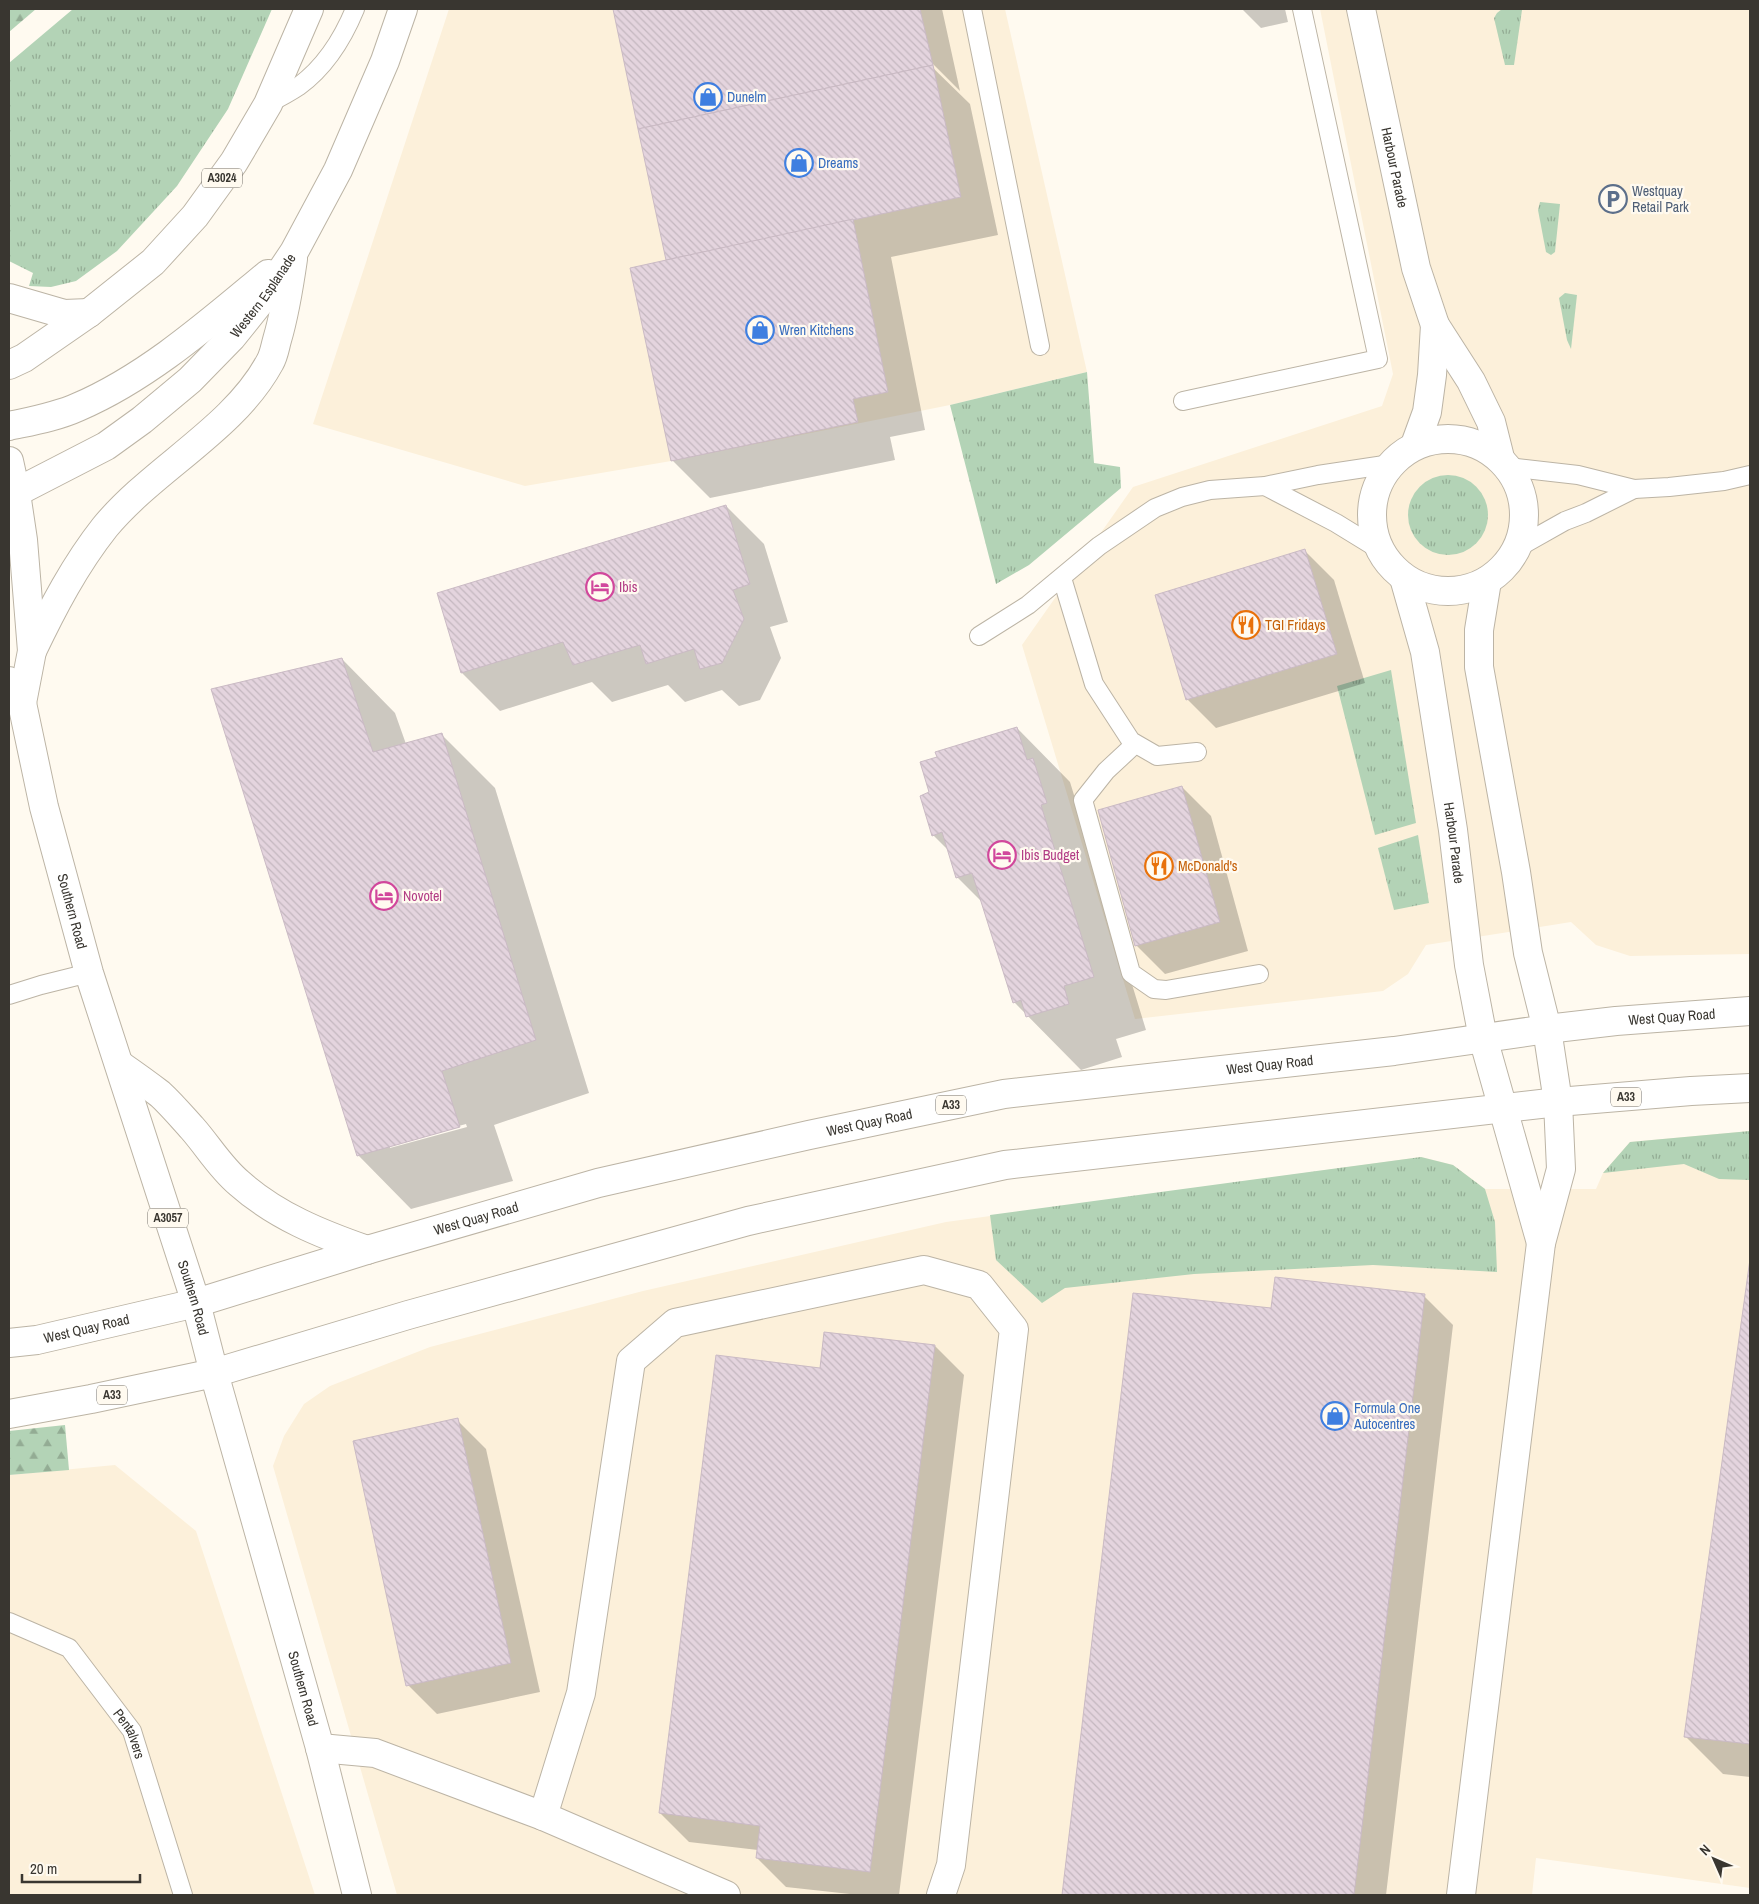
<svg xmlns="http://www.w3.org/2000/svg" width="1759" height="1904" font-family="'Archivo Narrow',sans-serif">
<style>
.built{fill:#fcf0da}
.grass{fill:url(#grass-tufts)}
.forest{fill:url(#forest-firs)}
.shadow{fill:#0003;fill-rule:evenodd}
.building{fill:url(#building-back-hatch);stroke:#cabac4}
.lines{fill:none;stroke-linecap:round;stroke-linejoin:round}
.lane-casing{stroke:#bcb4a5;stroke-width:20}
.street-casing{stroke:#bcb4a5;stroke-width:30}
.primary-casing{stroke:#bcb4a5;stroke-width:30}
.highway-casing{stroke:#bcb4a5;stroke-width:30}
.lane{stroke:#fff;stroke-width:18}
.street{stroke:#fff;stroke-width:28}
.primary{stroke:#fff;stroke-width:28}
.highway{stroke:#fff;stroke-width:28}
.labels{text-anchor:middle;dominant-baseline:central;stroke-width:4.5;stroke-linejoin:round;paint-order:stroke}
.shield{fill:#fffaf0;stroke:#74716a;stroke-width:1}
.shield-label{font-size:12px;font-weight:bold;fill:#393630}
.shop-label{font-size:14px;fill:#366cbe;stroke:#fffaf0;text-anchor:start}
.street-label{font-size:14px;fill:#393630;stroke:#fffaf0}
.service-label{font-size:14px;fill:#4e5e75;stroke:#fffaf0;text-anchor:start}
.hotel-label{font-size:14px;fill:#b23c85;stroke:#fffaf0;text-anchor:start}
.food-label{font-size:14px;fill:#c56008;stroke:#fffaf0;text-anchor:start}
</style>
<defs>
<pattern id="grass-tufts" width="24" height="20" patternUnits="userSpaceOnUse" patternTransform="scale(1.25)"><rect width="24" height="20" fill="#b3d3b6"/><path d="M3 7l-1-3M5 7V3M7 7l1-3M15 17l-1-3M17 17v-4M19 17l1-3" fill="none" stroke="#93ac94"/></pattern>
<pattern id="forest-firs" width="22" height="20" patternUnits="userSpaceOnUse" patternTransform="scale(1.25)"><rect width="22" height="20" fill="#b3d3b6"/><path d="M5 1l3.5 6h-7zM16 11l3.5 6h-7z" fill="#93ac94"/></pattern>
<pattern id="building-back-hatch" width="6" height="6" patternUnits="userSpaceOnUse" patternTransform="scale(1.25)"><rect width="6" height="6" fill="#e4d4de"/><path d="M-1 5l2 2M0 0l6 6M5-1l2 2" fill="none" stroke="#c4b7bf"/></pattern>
</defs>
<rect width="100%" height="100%" fill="#fffaf0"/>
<!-- built -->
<g class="built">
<polygon points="449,9 1005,9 1087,372 950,405 671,461 525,486 313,424"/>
<polygon points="1320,9 1750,9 1750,954 1630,956 1596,945 1571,922 1426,945 1408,974 1383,991 1135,1019 1022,645 1133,487 1382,406 1393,374"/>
<polygon points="1750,1131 1750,1888 1536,1858 1532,1895 397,1895 273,1466 284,1436 304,1404 330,1386 430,1347 643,1291 946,1222 1421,1157 1453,1165 1485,1189 1596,1189 1603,1173 1630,1142"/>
<polygon points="115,1465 196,1531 315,1895 9,1895 9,1475"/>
</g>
<!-- grass -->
<g class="grass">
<polygon points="73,9 272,9 228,109 177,186 117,251 76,281 51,287 29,286 33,273 9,261 9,63"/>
<polygon points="1502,9 1522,10 1514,65 1505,65 1494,18 1497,13"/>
<polygon points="1540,202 1560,204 1555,252 1551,255 1546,252 1538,210"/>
<polygon points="1565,293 1577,295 1571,349 1567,340 1559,298"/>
<polygon points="1087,372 1094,463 1120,467 1121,488 1029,565 996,584 950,405"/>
<circle cx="1448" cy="515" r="40"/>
<polygon points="1391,670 1416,823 1375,835 1337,686"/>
<polygon points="1418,835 1429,903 1394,910 1378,848"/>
<polygon points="1750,1131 1750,1180 1719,1179 1684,1164 1603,1173 1630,1142"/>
<polygon points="1421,1157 1453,1165 1485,1189 1495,1222 1497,1272 1373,1265 1194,1274 1065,1288 1042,1303 996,1260 990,1215"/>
</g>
<!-- forest -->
<g class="forest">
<polygon points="9,9 36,9 9,32"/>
<polygon points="65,1425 69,1470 9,1475 9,1431"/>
</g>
<!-- shadow -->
<g class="shadow">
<polygon points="615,9 942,9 960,91 931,62 931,66 970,104 998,235 891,257 925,430 890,437 895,460 710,498 672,460 668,261"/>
<polygon points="1242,9 1285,9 1288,22 1261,28"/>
<polygon points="726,506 764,544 788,622 770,627 781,658 760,700 739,706 722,690 685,702 668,685 612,702 592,682 500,711 462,673 438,594"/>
<polygon points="1305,551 1334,580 1365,683 1216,728 1187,699"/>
<path d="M342,659l53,54 11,31 36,-9 53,53 94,305 -95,32 19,56 -102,28 -53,-54zM466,1124l1,3 -77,21v-3z"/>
<polygon points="1017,728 1070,782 1146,1030 1116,1039 1122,1057 1081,1070 1014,1002 983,903 957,877 949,851 933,835 931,793"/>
<polygon points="1182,787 1211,816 1248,951 1165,974 1136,945"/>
<polygon points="1750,1268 1750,1777 1723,1774 1685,1736"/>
<polygon points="1134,1294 1272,1310 1424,1296 1453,1325 1386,1895 1063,1895"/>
<polygon points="935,1346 964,1375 899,1895 859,1895 786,1887 757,1858 758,1850 689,1842 660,1813"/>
<polygon points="457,1420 486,1449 540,1692 437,1714 408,1685"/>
</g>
<!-- building -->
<g class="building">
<polygon points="613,9 920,9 933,65 638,129"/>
<polygon points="933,65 961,197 666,260 638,129"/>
<polygon points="853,219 888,392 853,399 858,422 671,461 630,268"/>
<polygon points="726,505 750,584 733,590 744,619 722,663 700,669 694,649 646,664 640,645 573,665 563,642 461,673 437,593"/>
<polygon points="1305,549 1337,654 1186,700 1155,595"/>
<polygon points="342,658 373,752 442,733 536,1040 442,1071 460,1127 357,1156 211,689"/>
<polygon points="1017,727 1027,760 1033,758 1047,803 1041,805 1094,977 1064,986 1069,1004 1026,1017 1021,1000 1013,1003 972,873 956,878 942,832 932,836 920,796 929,792 920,762 937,757 935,752"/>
<polygon points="1182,786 1220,922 1135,946 1098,810"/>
<polygon points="1750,1259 1750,1744 1684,1737"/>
<polygon points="1275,1277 1425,1294 1354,1895 1062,1895 1133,1293 1271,1308"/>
<polygon points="824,1332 935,1345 870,1872 756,1858 760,1826 659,1813 716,1355 820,1368"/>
<polygon points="458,1418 511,1663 406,1686 353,1441"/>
</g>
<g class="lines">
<defs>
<g id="lane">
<polyline points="972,9 1040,346"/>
<path d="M269,103c10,-5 21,-11 30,-17 26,-19 44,-48 56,-77"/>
<polyline points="1183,401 1378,359 1302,9"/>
<polyline points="1508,467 1578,475 1634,489 1669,487 1724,481 1750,475"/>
<polyline points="1265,486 1336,523 1380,550"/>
<polyline points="1517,548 1565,521 1586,513 1634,489"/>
<polyline points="1062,578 1094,684 1131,741 1157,756 1197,752"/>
<polyline points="979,636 1028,605 1099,546 1155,508 1182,497 1210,490 1265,486 1318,475 1391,464"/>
<polyline points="1135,744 1106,771 1083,800 1131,973 1154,989 1166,990 1259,974"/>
<polyline points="9,995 41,985 89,973"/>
<path id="s1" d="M9,1622l60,26 63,83 51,164"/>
</g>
<g id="street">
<path id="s2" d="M1361,9l55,259 19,57 36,56 20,41 9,36"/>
<circle cx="1448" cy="515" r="76"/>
<polyline points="1415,445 1427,412 1432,375 1435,325"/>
<path id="s3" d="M1404,578l21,74 28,178 16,135 14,73 58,205"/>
<path id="s4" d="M214,1373l106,375 37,147"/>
<polyline points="320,1748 375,1753 543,1816 726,1895"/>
<polyline points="543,1816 581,1693 631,1361 675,1323 924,1270 979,1285 1014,1329 951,1865 941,1895"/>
<polyline points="1461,1895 1541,1243 1561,1169 1558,1102 1547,1029 1528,953 1516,872 1479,667 1479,630 1487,581"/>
</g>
<g id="primary">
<polyline points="9,298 64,314 89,313"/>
<polyline points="9,365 24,358 89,313 153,262 195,216 234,162 268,104 309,9"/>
<path d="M9,426c23,-5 47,-9 69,-19 70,-30 132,-85 190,-133"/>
<polyline points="9,461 16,493 23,540 32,651 22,703"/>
<path id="s5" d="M9,496l97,-50 36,-26 48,-40 42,-43 32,-40 30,-45 44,-82 47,-109 18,-52"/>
<path d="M32,651c21,-44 43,-86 73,-124 49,-59 129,-98 165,-165 4,-7 5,-15 7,-22 8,-27 12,-53 16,-81"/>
<path id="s6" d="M9,681l13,22 22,104 45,166 107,330 18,70"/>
<path d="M120,1065c13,9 27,19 40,29 11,10 22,23 32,34 16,18 28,39 47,55 37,33 82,51 128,67"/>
</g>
<g id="highway">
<path id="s7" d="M9,1343l28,-3 159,-37 171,-53 231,-67 211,-48 195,-41 390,-43 153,-22 69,-8 134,-10"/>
<polyline points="9,1414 91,1399 214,1373 408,1315 748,1221 1005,1165 1558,1102 1691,1091 1750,1088"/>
</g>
</defs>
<!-- lane casing -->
<use href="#lane" class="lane-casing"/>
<!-- street casing -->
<use href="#street" class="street-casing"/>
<!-- primary casing -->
<use href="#primary" class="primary-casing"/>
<!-- highway casing -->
<use href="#highway" class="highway-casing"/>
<!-- lane -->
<use href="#lane" class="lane"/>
<!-- street -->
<use href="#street" class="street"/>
<!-- primary -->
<use href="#primary" class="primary"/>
<!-- highway -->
<use href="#highway" class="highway"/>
</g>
<!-- icons -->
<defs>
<symbol id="shop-ring" viewBox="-11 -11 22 22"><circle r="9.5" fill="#fffaf0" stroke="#3f7fe0" stroke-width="1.5"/><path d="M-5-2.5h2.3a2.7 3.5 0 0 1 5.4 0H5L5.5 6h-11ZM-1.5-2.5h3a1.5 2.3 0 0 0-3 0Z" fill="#3f7fe0"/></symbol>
<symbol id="parking-ring" viewBox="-11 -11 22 22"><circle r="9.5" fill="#fffaf0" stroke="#5c6f8a" stroke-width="1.5"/><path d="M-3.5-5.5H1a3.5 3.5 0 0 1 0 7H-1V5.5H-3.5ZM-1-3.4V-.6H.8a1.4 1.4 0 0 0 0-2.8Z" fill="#5c6f8a"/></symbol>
<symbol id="hotel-ring" viewBox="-11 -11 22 22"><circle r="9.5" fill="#fffaf0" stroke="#d1479c" stroke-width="1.5"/><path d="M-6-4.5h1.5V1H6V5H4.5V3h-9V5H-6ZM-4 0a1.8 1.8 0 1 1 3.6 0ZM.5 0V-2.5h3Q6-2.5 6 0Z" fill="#d1479c"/></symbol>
<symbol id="restaurant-ring" viewBox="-11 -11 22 22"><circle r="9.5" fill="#fffaf0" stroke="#e8710a" stroke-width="1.5"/><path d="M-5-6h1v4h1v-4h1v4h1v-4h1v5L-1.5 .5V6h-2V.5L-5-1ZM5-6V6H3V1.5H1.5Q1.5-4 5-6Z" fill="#e8710a"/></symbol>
</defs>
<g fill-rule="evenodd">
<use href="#shop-ring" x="692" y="81" width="32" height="32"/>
<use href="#shop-ring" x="783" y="147" width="32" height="32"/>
<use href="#parking-ring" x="1597" y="183" width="32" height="32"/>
<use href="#shop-ring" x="744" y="314" width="32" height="32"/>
<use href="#hotel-ring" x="584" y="571" width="32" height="32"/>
<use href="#restaurant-ring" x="1230" y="609" width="32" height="32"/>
<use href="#hotel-ring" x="986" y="839" width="32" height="32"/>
<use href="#restaurant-ring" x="1143" y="850" width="32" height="32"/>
<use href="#hotel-ring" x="368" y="880" width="32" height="32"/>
<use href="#shop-ring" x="1319" y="1400" width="32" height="32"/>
</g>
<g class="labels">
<!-- shield labels -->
<g class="shield">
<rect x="202" y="168.5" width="40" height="19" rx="4"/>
<rect x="1611" y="1087.5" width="30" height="19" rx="4"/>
<rect x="936" y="1095.5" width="30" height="19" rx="4"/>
<rect x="148" y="1208.5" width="40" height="19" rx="4"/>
<rect x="97" y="1385.5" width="30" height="19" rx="4"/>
</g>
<g class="shield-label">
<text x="222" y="178">A3024</text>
<text x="1626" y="1097">A33</text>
<text x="951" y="1105">A33</text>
<text x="168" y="1218">A3057</text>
<text x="112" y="1395">A33</text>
</g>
<!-- shop labels -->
<g class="shop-label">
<text x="727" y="97">Dunelm</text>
<text x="818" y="163">Dreams</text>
<text x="779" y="330">Wren Kitchens</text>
<text x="1354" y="1408">Formula One<tspan x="1354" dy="16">Autocentres</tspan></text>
</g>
<!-- street labels -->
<g class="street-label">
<text stroke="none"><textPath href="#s2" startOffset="162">Harbour Parade</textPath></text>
<text stroke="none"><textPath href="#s5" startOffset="328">Western Esplanade</textPath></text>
<text stroke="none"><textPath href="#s3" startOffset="270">Harbour Parade</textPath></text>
<text stroke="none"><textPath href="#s6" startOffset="240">Southern Road</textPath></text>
<text stroke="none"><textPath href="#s7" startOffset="1699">West Quay Road</textPath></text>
<text stroke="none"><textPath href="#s7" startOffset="1294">West Quay Road</textPath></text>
<text stroke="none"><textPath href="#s7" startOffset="889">West Quay Road</textPath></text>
<text stroke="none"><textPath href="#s7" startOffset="484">West Quay Road</textPath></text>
<text stroke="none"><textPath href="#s6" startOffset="645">Southern Road</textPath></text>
<text stroke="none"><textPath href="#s7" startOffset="79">West Quay Road</textPath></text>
<text stroke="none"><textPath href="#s4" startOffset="328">Southern Road</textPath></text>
<text stroke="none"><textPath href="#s1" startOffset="171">Pentalvers</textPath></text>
</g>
<!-- service labels -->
<g class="service-label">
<text x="1632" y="191">Westquay<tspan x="1632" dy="16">Retail Park</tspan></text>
</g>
<!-- hotel labels -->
<g class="hotel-label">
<text x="619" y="587">Ibis</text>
<text x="1021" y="855">Ibis Budget</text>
<text x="403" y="896">Novotel</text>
</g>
<!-- food labels -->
<g class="food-label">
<text x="1265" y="625">TGI Fridays</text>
<text x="1178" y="866">McDonald's</text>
</g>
</g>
<!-- border -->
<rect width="1759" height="1904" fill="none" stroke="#393630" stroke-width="20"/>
<!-- north arrow -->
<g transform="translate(1714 1859) rotate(315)" stroke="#fffaf0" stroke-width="4" paint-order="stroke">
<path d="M0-4L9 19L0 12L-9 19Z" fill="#393630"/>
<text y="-8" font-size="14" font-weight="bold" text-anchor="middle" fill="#393630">N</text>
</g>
<!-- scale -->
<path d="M22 1874v8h118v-8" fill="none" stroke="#393630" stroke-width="2.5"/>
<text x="30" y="1874" font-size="15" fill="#393630" stroke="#fffaf0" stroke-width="4" paint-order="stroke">20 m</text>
</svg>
